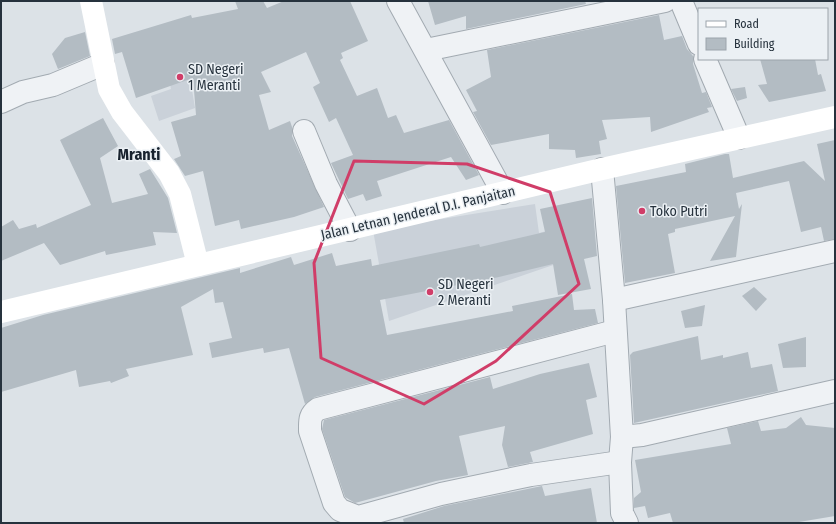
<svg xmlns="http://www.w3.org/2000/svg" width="836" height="524" font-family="'Fira Sans Condensed',sans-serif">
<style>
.built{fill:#cad1d9}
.building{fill:#b3bcc3}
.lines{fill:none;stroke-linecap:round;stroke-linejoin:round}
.street-casing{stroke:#a2aab1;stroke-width:24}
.street{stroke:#eff2f5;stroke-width:22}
.secondary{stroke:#fff;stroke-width:22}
.marked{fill:none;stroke:#d03d68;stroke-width:3;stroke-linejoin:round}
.poi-dot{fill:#d03d68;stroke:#ebf0f4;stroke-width:1.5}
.labels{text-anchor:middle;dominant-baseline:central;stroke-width:3;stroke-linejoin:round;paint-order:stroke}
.poi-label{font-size:14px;fill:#26323d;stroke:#ebf0f4;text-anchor:start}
.street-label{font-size:14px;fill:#26323d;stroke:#ebf0f4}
.quarter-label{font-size:16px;font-weight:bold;fill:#18222e;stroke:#ebf0f4}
</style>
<rect width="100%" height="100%" fill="#dce2e7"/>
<!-- built -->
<g class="built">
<polygon points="165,59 188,66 195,108 159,121 151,96 171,89"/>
<polygon points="535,204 539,233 554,229 562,262 389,321 373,230"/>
</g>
<!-- building -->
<g class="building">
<polygon points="235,1 263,1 267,8 284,1 350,1 368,41 341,53 343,58 340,60 357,96 377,88 388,118 396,115 404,133 449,120 479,175 466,180 451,157 377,181 382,196 366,201 363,194 348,199 331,163 353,155 336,118 329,122 313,87 320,83 306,52 261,72 271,92 259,95 269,130 290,121 292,127 292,136 324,207 294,217 241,229 239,220 215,226 203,171 185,176 174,159 181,156 171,122 196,115 193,78 136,98 122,52 115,54 112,39 191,15 192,18 238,9"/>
<polygon points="428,1 585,1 586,4 466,29 466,16 435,25"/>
<polygon points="659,15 664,40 682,36 687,49 693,56 693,64 702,93 706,92 712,107 707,108 709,112 651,132 650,117 602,120 607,139 599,141 601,154 576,158 575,150 549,149 549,134 491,145 473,112 477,111 466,90 491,77 487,50"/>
<polygon points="85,32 90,56 58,69 52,54 65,38"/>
<polygon points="760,59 815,59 818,75 821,74 826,91 769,102 758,85 767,84"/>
<polygon points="745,87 747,98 737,101 731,89"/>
<polygon points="103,118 118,146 100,158 112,203 148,194 139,174 150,169 168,198 177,233 153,232 156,245 106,255 105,251 60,265 44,243 1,261 1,227 13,220 19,229 36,224 37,228 91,205 60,140"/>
<polygon points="835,140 835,239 824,241 821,227 801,232 789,181 736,193 739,209 742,204 736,257 710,261 735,216 675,229 675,232 668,234 675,273 625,283 616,186 686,172 685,164 725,154 729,154 733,178 804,161 825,181 817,144"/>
<polygon points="592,198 597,256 584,259 591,289 558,295 553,264 499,277 380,300 387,335 513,311 512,306 572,294 574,310 595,309 598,323 315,397 305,404 289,348 264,353 263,348 212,358 209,343 232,338 223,302 215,303 213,289 181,307 193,355 126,369 129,376 111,383 110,381 79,387 76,370 1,392 1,328 43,315 240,268 240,273 291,257 294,265 332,253 336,266 371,259 372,266 479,244 480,247 545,232 540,209"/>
<polygon points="754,287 767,299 756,311 742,296"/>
<polygon points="705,305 702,326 685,328 681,311"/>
<polygon points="698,336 701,360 723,355 723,358 748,352 751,368 772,364 778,391 634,423 630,355 633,352"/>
<polygon points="806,337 806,367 783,368 778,344"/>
<polygon points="589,363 597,397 586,400 593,434 530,452 533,462 508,467 502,445 505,426 459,436 468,475 436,481 355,503 345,497 322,429 324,420 490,377 493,389 540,374"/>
<polygon points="801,417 806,425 835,428 835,516 793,523 673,523 670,513 648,518 645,506 634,508 634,498 641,492 635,460 731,444 727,428 758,421 761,431 786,428"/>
<polygon points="542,486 545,496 591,488 597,523 404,523 403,519 444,506"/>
</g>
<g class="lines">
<defs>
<g id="street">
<polyline points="398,1 503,193"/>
<polyline points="681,1 699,44"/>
<polyline points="426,50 665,1"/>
<polyline points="705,59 739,138"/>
<polyline points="1,102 23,92 53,85 103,64"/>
<polyline points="304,131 326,184 350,230"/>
<polyline points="602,169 614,300 622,437 620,462 622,513 627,523"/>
<polyline points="614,300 835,251"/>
<path d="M615,331l-297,78c-9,6 -8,12 -8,22l24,72 6,7 18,7 83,-23 90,-19 89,-13"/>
<polyline points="622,437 642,435 835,391"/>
</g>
</defs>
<!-- street casing -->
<use href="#street" class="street-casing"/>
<!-- street -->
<use href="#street" class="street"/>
<!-- secondary -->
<g class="secondary">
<polyline points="91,1 109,89 122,112 169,173 180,194 198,265"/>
<polyline points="1,312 602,169 835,117"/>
</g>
</g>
<!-- marked area -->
<path class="marked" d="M354,161l113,3 83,28 29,92 -83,77 -72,43 -103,-46 -7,-95z"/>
<!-- markers -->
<g class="poi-dot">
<circle cx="180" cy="77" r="4"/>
<circle cx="642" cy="211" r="4"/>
<circle cx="430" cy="292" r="4"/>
</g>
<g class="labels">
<!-- poi labels -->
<g class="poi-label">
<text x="188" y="69">SD Negeri<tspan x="188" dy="16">1 Meranti</tspan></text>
<text x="650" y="211">Toko Putri</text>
<text x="438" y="284">SD Negeri<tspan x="438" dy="16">2 Meranti</tspan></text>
</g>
<!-- street labels -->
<g class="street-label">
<text transform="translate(418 213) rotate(-13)">Jalan Letnan Jenderal D.I. Panjaitan</text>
</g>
<!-- quarter labels -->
<g class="quarter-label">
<text x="139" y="154">Mranti</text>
</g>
</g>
<!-- border -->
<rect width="836" height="524" fill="none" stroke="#26323d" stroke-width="4"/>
<!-- legend -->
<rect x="698" y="8" width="130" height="52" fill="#ebf0f4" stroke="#9ca4ab"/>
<rect x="706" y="21" width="20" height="6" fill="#ffffff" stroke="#9ca4ab"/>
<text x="734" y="28" font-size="12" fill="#26323d">Road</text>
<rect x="706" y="38" width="20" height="12" fill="#b3bcc3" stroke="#9ca4ab"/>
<text x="734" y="48" font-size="12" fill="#26323d">Building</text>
</svg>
